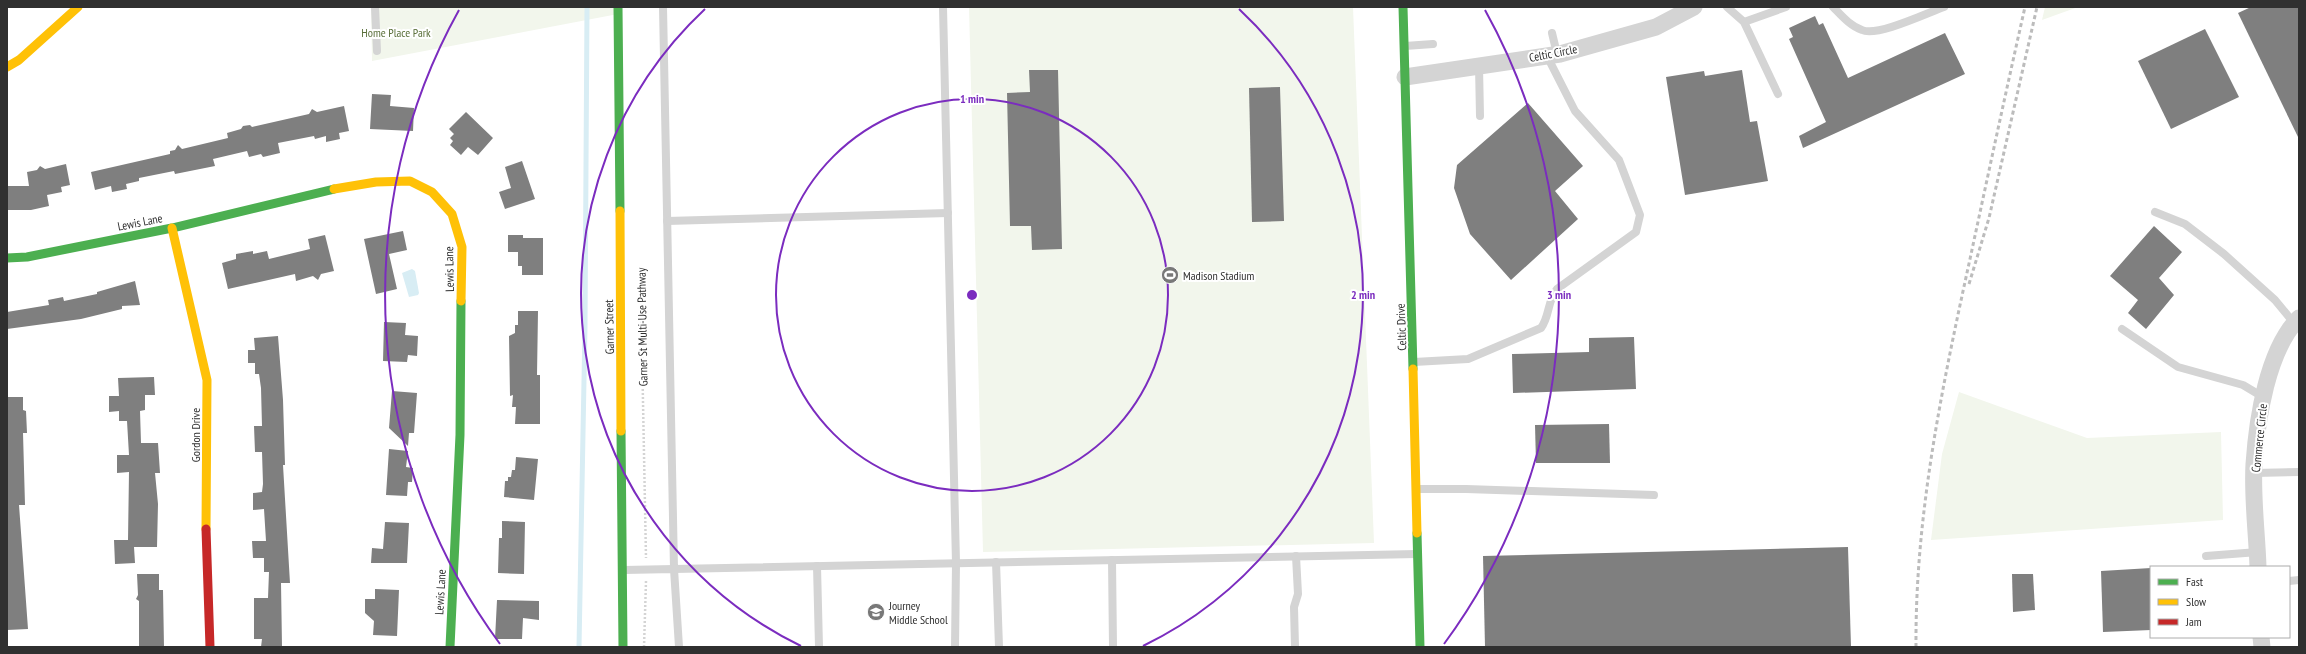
<svg xmlns="http://www.w3.org/2000/svg" width="2306" height="654" font-family="'PT Sans Narrow',sans-serif">
<style>
.green{fill:#f2f6ec}
.water{fill:#d8edf4}
.lines{fill:none;stroke-linecap:round;stroke-linejoin:round}
.stream{stroke:#d8edf4;stroke-width:5}
.building{fill:#7f7f7f}
.path{stroke:#d4d4d4;stroke-width:2.5;stroke-dasharray:2 2;stroke-linecap:butt}
.lane{stroke:#d4d4d4;stroke-width:8}
.street{stroke:#d4d4d4;stroke-width:17}
.fast{stroke:#4caf50;stroke-width:9}
.slow{stroke:#ffc107;stroke-width:9}
.jam{stroke:#c62828;stroke-width:9}
.rail{stroke:#bcbcbc;stroke-width:3;stroke-dasharray:4 3;stroke-linecap:butt}
.ring{fill:none;stroke:#7b2cbf;stroke-width:2}
.labels{text-anchor:middle;dominant-baseline:central;stroke-width:4;stroke-linejoin:round;paint-order:stroke}
.park-label{font-size:12px;fill:#5a6f3a;stroke:#fff}
.street-label{font-size:12px;fill:#303030;stroke:#fff}
.poi-label{font-size:12px;fill:#303030;stroke:#fff;text-anchor:start}
.centre{fill:#7b2cbf;stroke:#fff;stroke-width:2}
.ring-label{font-size:12px;text-anchor:middle;font-weight:bold;fill:#7b2cbf;stroke:#fff;stroke-width:4;stroke-linejoin:round;paint-order:stroke}
</style>
<rect width="100%" height="100%" fill="#fff"/>
<!-- green -->
<g class="green">
<polygon points="371,7 618,7 618,14 372,61"/>
<polygon points="969,7 1353,7 1374,543 983,552"/>
<polygon points="2045,7 2078,7 2042,20"/>
<polygon points="1959,392 2087,438 2221,432 2223,520 1931,540 1942,454"/>
</g>
<!-- water -->
<polygon class="water" points="412,269 415,271 419,293 418,295 409,297 402,273"/>
<g class="lines">
<!-- stream -->
<polyline class="stream" points="579,647 585,327 587,7"/>
</g>
<!-- building -->
<g class="building">
<polygon points="2251,7 2299,7 2299,139 2238,13"/>
<polygon points="1815,16 1819,25 1823,23 1848,78 1945,33 1965,74 1803,148 1799,136 1826,122 1789,39 1793,37 1789,28"/>
<polygon points="2205,29 2239,97 2171,129 2138,61"/>
<polygon points="1029,70 1058,70 1062,249 1032,250 1031,226 1010,226 1007,93 1030,92"/>
<polygon points="1742,70 1750,122 1757,121 1768,181 1685,195 1666,77 1704,71 1705,76"/>
<polygon points="1280,87 1284,221 1252,222 1249,88"/>
<polygon points="372,94 391,95 390,106 414,108 413,131 370,129"/>
<polygon points="1528,103 1583,166 1555,191 1578,219 1511,280 1470,234 1454,188 1457,165"/>
<polygon points="344,106 349,131 339,133 340,139 326,142 326,136 315,139 314,136 278,143 280,153 263,157 261,154 249,157 247,151 213,159 215,166 175,174 174,171 139,178 139,181 126,184 127,189 112,192 111,186 95,190 91,172 170,154 170,151 175,150 178,145 182,149 228,138 227,133 241,129 243,126 250,125 252,127 309,114 312,109 317,112"/>
<polygon points="466,112 493,138 478,155 468,147 461,155 450,145 453,141 450,138 454,134 449,129"/>
<polygon points="522,161 535,199 505,209 499,192 511,188 505,167"/>
<polygon points="66,164 70,185 61,187 62,192 47,195 49,206 31,210 7,210 7,186 29,186 27,172 37,170 40,166 45,169"/>
<polygon points="2154,226 2182,252 2159,278 2174,295 2146,329 2128,313 2138,300 2110,276"/>
<polygon points="403,231 407,250 389,254 397,289 376,294 364,239"/>
<polygon points="325,235 334,271 321,274 318,280 313,276 296,281 295,274 228,289 222,263 236,259 236,254 253,251 253,254 267,251 269,259 310,249 308,239"/>
<polygon points="508,235 523,235 523,238 543,238 543,275 522,275 522,266 518,266 518,252 508,252"/>
<polygon points="135,281 140,305 122,306 122,309 81,319 7,329 7,312 49,305 48,300 63,297 64,301 97,294 97,292"/>
<polygon points="518,311 538,311 537,375 540,375 540,424 515,424 516,407 512,407 513,395 510,396 509,336 515,333 515,325 518,325"/>
<polygon points="384,322 406,323 405,335 418,336 417,356 408,355 407,362 383,361"/>
<polygon points="278,336 283,400 285,465 283,465 290,583 281,583 282,647 261,647 262,639 254,639 254,598 268,598 269,572 264,572 264,558 253,558 252,541 266,541 264,509 253,510 253,493 262,492 263,484 262,452 255,452 254,426 262,426 261,388 259,374 255,374 255,363 248,363 248,350 255,350 254,338"/>
<polygon points="1634,337 1636,389 1513,393 1512,354 1589,352 1589,338"/>
<polygon points="154,377 155,395 145,395 145,410 140,411 141,443 158,443 160,473 155,473 158,504 157,547 134,547 135,563 115,564 114,540 128,540 129,472 117,473 117,455 129,455 127,421 119,421 119,411 109,412 109,396 119,396 118,378"/>
<polygon points="392,391 417,393 414,433 409,433 408,446 389,428"/>
<polygon points="7,397 23,397 23,410 26,411 27,433 23,433 25,505 19,505 28,629 7,630"/>
<polygon points="1609,424 1610,463 1536,463 1535,425"/>
<polygon points="389,449 408,451 406,467 413,468 412,482 408,482 407,496 386,495"/>
<polygon points="516,457 538,459 534,500 504,497 505,481 508,481 508,477 511,477 512,470 515,470"/>
<polygon points="502,521 525,522 524,574 498,573 499,538 502,538"/>
<polygon points="385,522 409,523 407,563 371,563 372,548 383,549"/>
<polygon points="1848,547 1851,647 1485,647 1483,556"/>
<polygon points="2151,568 2151,630 2103,632 2101,571"/>
<polygon points="137,574 159,574 159,590 163,590 164,647 139,647 139,601 136,599 138,595"/>
<polygon points="2012,574 2033,574 2035,610 2013,612"/>
<polygon points="375,589 399,590 397,636 373,635 374,621 365,613 365,599 375,599"/>
<polygon points="497,600 539,601 539,620 523,618 522,639 495,639"/>
</g>
<g class="lines">
<!-- path -->
<g class="path">
<polyline points="641,297 646,558"/>
<polyline points="644,647 646,581"/>
</g>
<!-- lane -->
<g class="lane">
<polyline points="375,7 377,51"/>
<polyline points="663,7 674,569 1417,554"/>
<polyline points="943,7 956,563 955,647"/>
<polyline points="1727,7 1744,22 1778,94"/>
<path d="M1833,7c8,8 17,19 29,23 15,7 65,-17 82,-23"/>
<polyline points="1744,22 1786,7"/>
<polyline points="1552,33 1557,54"/>
<polyline points="1405,46 1433,44"/>
<polyline points="1479,66 1480,116"/>
<polyline points="2155,212 2185,224 2224,254 2275,300 2294,323"/>
<polyline points="667,221 948,213"/>
<polyline points="2122,329 2178,367 2243,385 2263,397"/>
<path d="M1414,362l54,-3 73,-31c9,-12 6,-27 16,-39l79,-57 4,-17 -21,-55 -44,-49 -28,-55"/>
<polyline points="2254,473 2299,472"/>
<polyline points="1417,489 1466,489 1654,495"/>
<polyline points="2206,556 2258,552"/>
<polyline points="1112,560 1113,647"/>
<polyline points="996,562 999,647"/>
<polyline points="817,566 819,647"/>
<polyline points="624,570 674,569 679,647"/>
<polyline points="2289,581 2299,580"/>
<polyline points="1295,647 1294,607 1298,594 1296,556"/>
</g>
<!-- street -->
<g class="street">
<polyline points="1405,77 1560,54 1656,27 1694,7"/>
<path d="M2258,567c-1,-34 -6,-69 -4,-103 3,-44 13,-114 45,-146"/>
<polyline points="2261,637 2262,647"/>
</g>
<!-- fast -->
<g class="fast">
<polyline points="618,7 620,211"/>
<polyline points="1403,7 1413,369"/>
<polyline points="7,258 27,257 172,228 334,189"/>
<polyline points="621,431 623,647"/>
<polyline points="1417,533 1420,647"/>
<polyline points="450,647 460,435 461,301"/>
</g>
<!-- slow -->
<g class="slow">
<polyline points="7,67 19,60 78,7"/>
<polyline points="334,189 376,182 410,181 432,192 452,214 462,247 461,301"/>
<polyline points="620,211 621,431"/>
<polyline points="172,228 207,380 206,529"/>
<polyline points="1413,369 1417,533"/>
</g>
<!-- jam -->
<polyline class="jam" points="206,529 210,647"/>
<!-- rail -->
<g class="rail">
<polyline points="1969,284 1989,218 2037,7"/>
<path d="M1916,647c-1,-131 26,-260 54,-388 18,-84 36,-168 55,-252"/>
</g>
</g>
<!-- distance rings -->
<g class="ring">
<circle cx="972" cy="295" r="196"/>
<path d="M801 646A391 391 0 0 1 705 9M1239 9A391 391 0 0 1 1143 646"/>
<path d="M500 644A587 587 0 0 1 459 10M1485 10A587 587 0 0 1 1444 644"/>
</g>
<!-- icons -->
<defs>
<symbol id="stadium-disc" viewBox="-11 -11 22 22"><circle r="9.5" fill="#787878" stroke="#fff"/><path d="M0-5a6.5 5 0 1 0 0 10a6.5 5 0 1 0 0-10ZM-3.5-1.8h7v3.6h-7Z" fill="#fff"/></symbol>
<symbol id="school-disc" viewBox="-11 -11 22 22"><circle r="9.5" fill="#787878" stroke="#fff"/><path d="M0-5L7-2L0 1L-7-2ZM-4 1L0 2.5L4 1V4Q0 6-4 4Z" fill="#fff"/></symbol>
</defs>
<g fill-rule="evenodd">
<use href="#stadium-disc" x="1160" y="265" width="20" height="20"/>
<use href="#school-disc" x="866" y="602" width="20" height="20"/>
</g>
<g class="labels">
<!-- park labels -->
<g class="park-label">
<text x="396" y="32">Home Place Park</text>
</g>
<!-- street labels -->
<g class="street-label">
<text transform="translate(1553 53) rotate(-11)">Celtic Circle</text>
<text transform="translate(140 222) rotate(-11)">Lewis Lane</text>
<text transform="translate(449 269) rotate(-91)">Lewis Lane</text>
<text transform="translate(609 327) rotate(-91)">Garner Street</text>
<text transform="translate(642 327) rotate(-91)">Garner St Multi-Use Pathway</text>
<text transform="translate(1401 327) rotate(-92)">Celtic Drive</text>
<text transform="translate(195 435) rotate(-90)">Gordon Drive</text>
<text transform="translate(2259 438) rotate(-84)">Commerce Circle</text>
<text transform="translate(440 592) rotate(-87)">Lewis Lane</text>
</g>
<!-- poi labels -->
<g class="poi-label">
<text x="1183" y="275">Madison Stadium</text>
<text x="889" y="605">Journey<tspan x="889" dy="14">Middle School</tspan></text>
</g>
</g>
<circle cx="972" cy="295" r="6" class="centre"/>
<g class="ring-label">
<text x="972" y="103">1 min</text>
<text x="1363" y="299">2 min</text>
<text x="1559" y="299">3 min</text>
</g>
<!-- border -->
<rect width="2306" height="654" fill="none" stroke="#303030" stroke-width="16"/>
<!-- legend -->
<rect x="2150" y="566" width="140" height="72" fill="#ffffff" stroke="#acacac"/>
<rect x="2158" y="579" width="20" height="6" fill="#4caf50" stroke="#acacac"/>
<text x="2186" y="586" font-size="12" fill="#303030">Fast</text>
<rect x="2158" y="599" width="20" height="6" fill="#ffc107" stroke="#acacac"/>
<text x="2186" y="606" font-size="12" fill="#303030">Slow</text>
<rect x="2158" y="619" width="20" height="6" fill="#c62828" stroke="#acacac"/>
<text x="2186" y="626" font-size="12" fill="#303030">Jam</text>
</svg>
